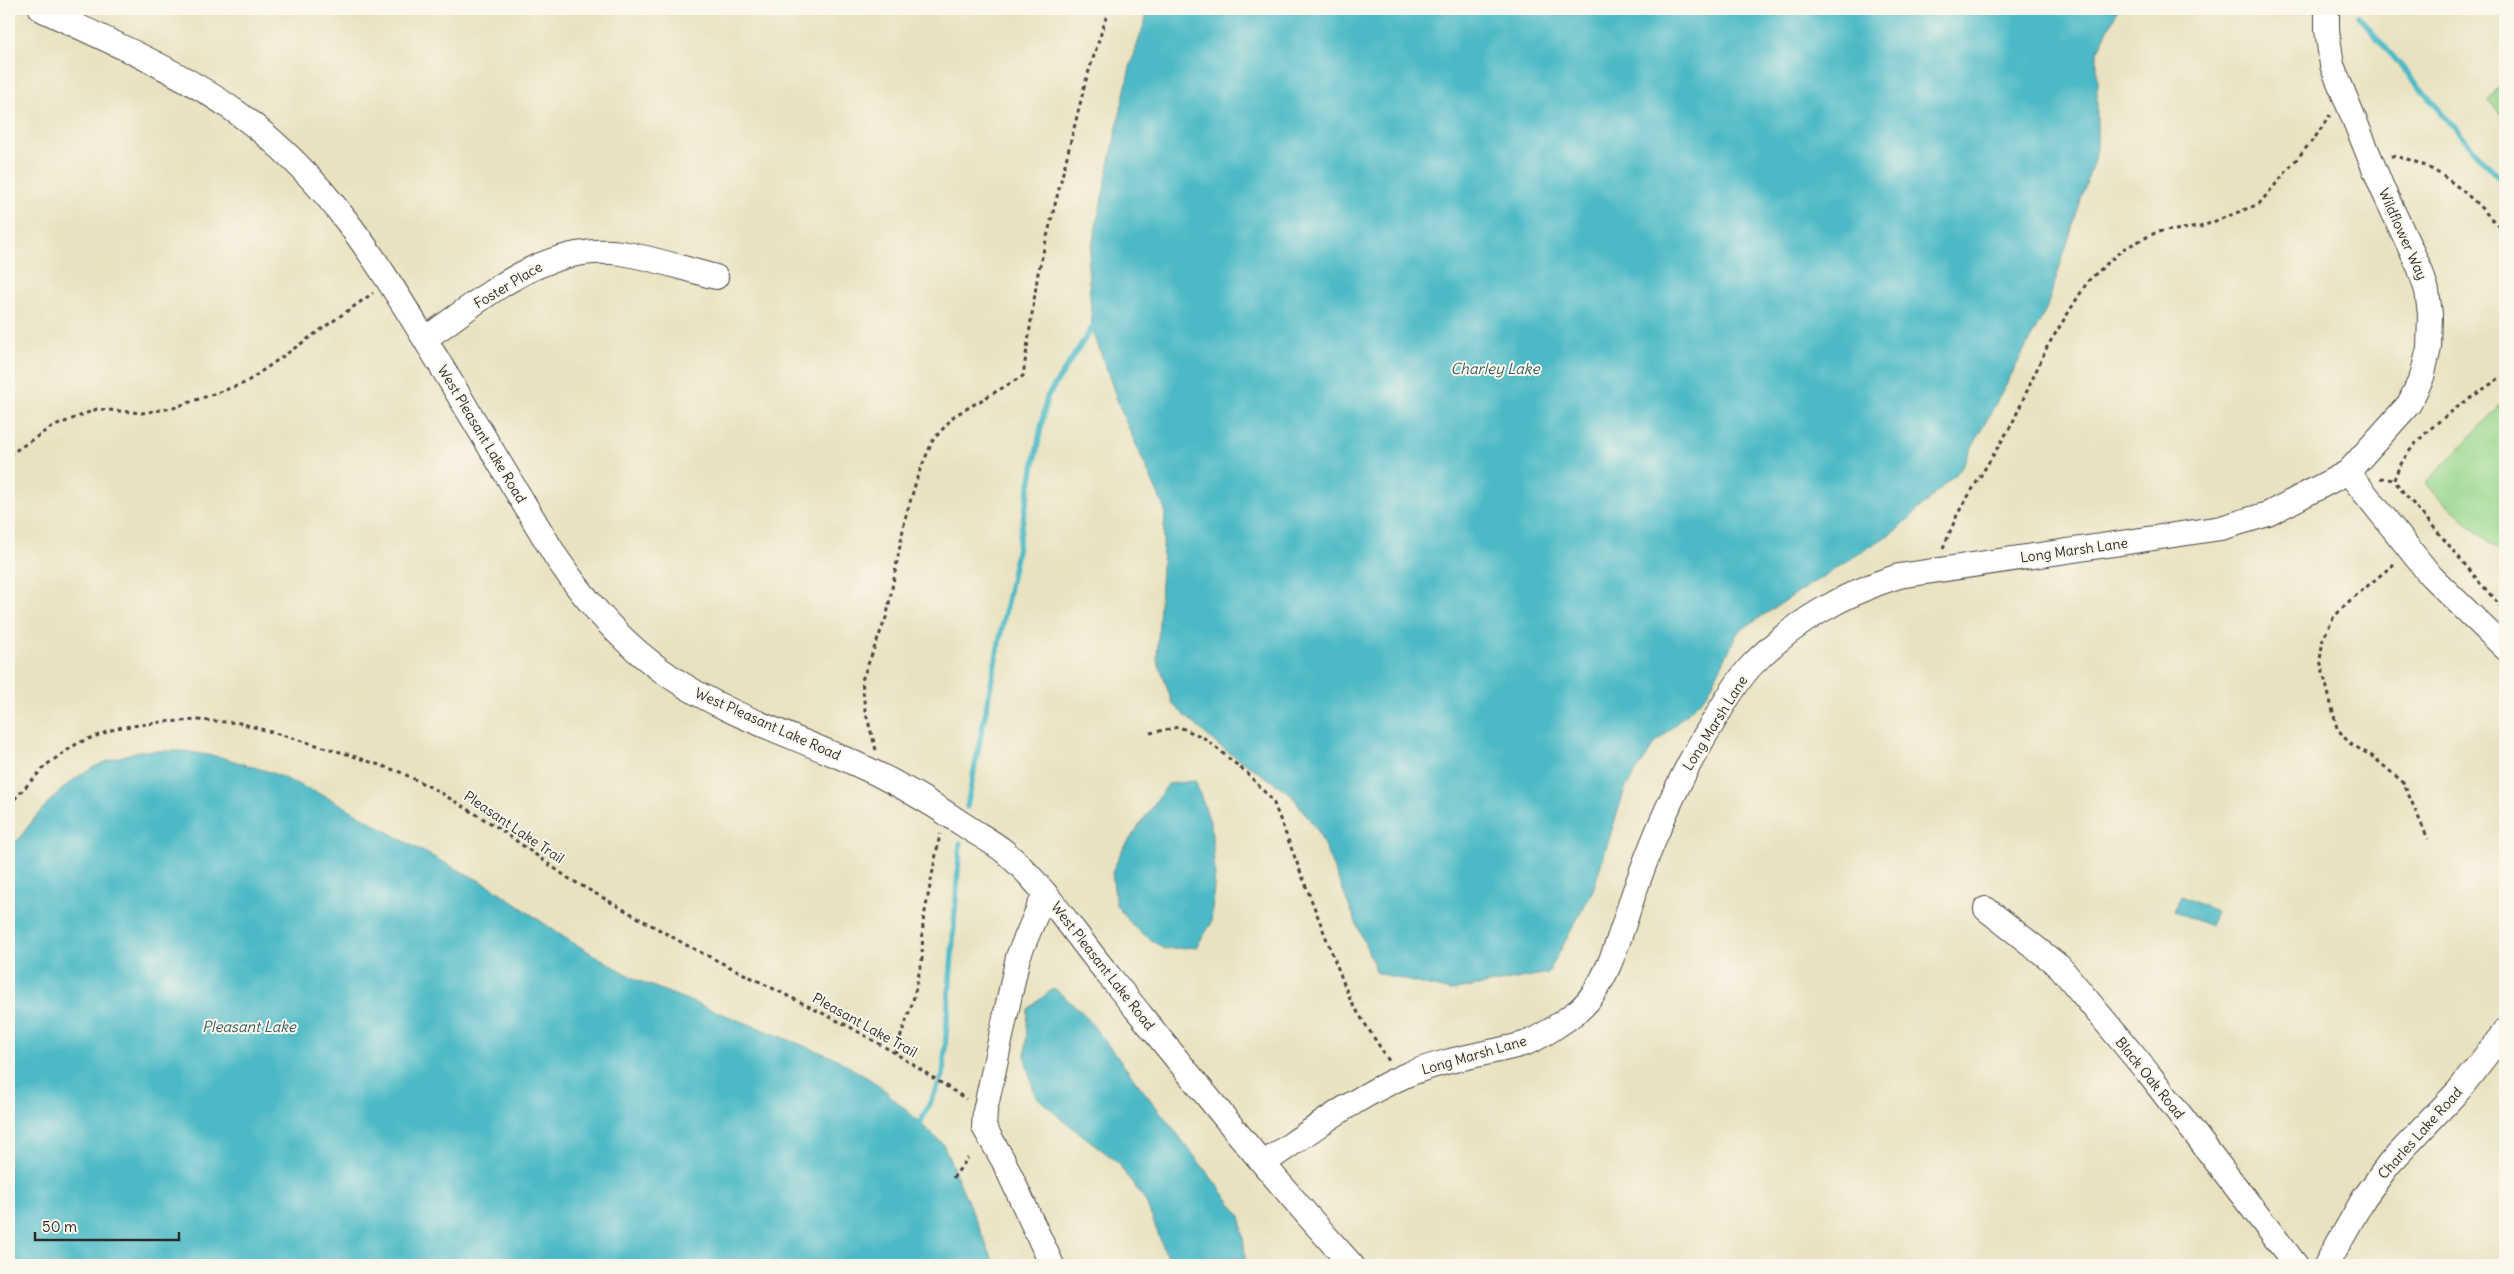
<svg xmlns="http://www.w3.org/2000/svg" width="2514" height="1274" font-family="Delius,sans-serif">
<style>
.green{fill:#99d78d;stroke:#62815c}
.water{fill:#4bb9c6;stroke:#3b7278}
.lines{fill:none;stroke-linecap:round;stroke-linejoin:round}
.stream{stroke:#4bb9c6;stroke-width:5.5}
.minor-casing{stroke:#474641;stroke-width:26}
.path{stroke:#474641;stroke-width:3;stroke-dasharray:4 4;stroke-linecap:butt}
.minor{stroke:#fff;stroke-width:24}
.labels{text-anchor:middle;dominant-baseline:central;stroke-width:4;stroke-linejoin:round;paint-order:stroke}
.street-label{font-size:14px;fill:#2b2b2b;stroke:#fbf7ec}
.water-label{font-size:15px;font-style:italic;fill:#365d61;stroke:#fbf7ec}
</style>
<rect width="100%" height="100%" fill="#fbf7ec"/>
<filter id="ink" filterUnits="userSpaceOnUse"><feTurbulence type="fractalNoise" baseFrequency=".02" numOctaves="2"/><feDisplacementMap in="SourceGraphic" scale="10" xChannelSelector="R" yChannelSelector="G"/><feConvolveMatrix kernelMatrix="1 2 1 2 8 2 1 2 1" color-interpolation-filters="sRGB"/></filter>
<filter id="wash" filterUnits="userSpaceOnUse"><feTurbulence type="fractalNoise" baseFrequency=".0096" numOctaves="4" result="noise"/><feDisplacementMap in="SourceGraphic" scale="20" xChannelSelector="R" yChannelSelector="G"/><feGaussianBlur stdDeviation="1.12" result="paint"/><feColorMatrix in="noise" values="0 0 0 0 0 0 0 0 0 0 0 0 0 0 0 0 0 1.4 0 .05"/><feComposite in="paint" operator="in"/></filter>
<g filter="url(#wash)">
<rect width="100%" height="100%" fill="#e8e2c0"/>
<!-- green -->
<g class="green">
<polygon points="2505,80 2505,119 2488,100"/>
<polygon points="2505,400 2505,557 2425,484"/>
</g>
<!-- water -->
<g class="water">
<polygon points="1149,9 2118,9 2097,52 2097,150 2046,310 1960,470 1898,529 1797,593 1738,632 1708,693 1654,745 1625,789 1593,890 1548,973 1450,991 1377,973 1318,831 1290,793 1219,746 1173,705 1157,659 1165,510 1121,411 1092,328 1088,264 1130,67"/>
<path d="M139,751h44l38,6 52,16 62,28 83,48 74,38 73,51 74,43 196,77 44,27 64,59 52,121h-986v-412c24,-35 53,-73 94,-90 11,-5 24,-8 36,-12z"/>
<polygon points="1195,781 1211,824 1215,873 1211,924 1196,947 1164,949 1135,928 1116,905 1112,873 1121,852 1168,784"/>
<polygon points="2181,896 2216,911 2210,926 2174,911"/>
<polygon points="1054,988 1083,1013 1241,1216 1246,1265 1170,1265 1145,1200 1115,1160 1059,1117 1035,1095 1025,1058 1028,1009"/>
</g>
<g class="lines">
<!-- stream -->
<g class="stream">
<polyline points="2291,9 2301,11"/>
<polyline points="2358,16 2481,158 2505,183"/>
<polyline points="967,807 1047,397 1092,328"/>
<polyline points="9,839 16,843"/>
<polyline points="920,1123 943,1076 960,843"/>
</g>
</g>
</g>
<g filter="url(#ink)">
<g class="lines">
<defs>
<g id="minor">
<path d="M41,9c67,32 138,61 198,105 93,68 142,154 201,250 39,64 77,129 116,193 31,46 66,87 112,118 53,37 117,58 177,84 42,18 81,40 119,66 13,9 29,17 41,27 42,36 70,83 105,125 79,97 157,195 242,288"/>
<path d="M425,339c58,-40 119,-97 196,-86 32,5 64,16 95,24"/>
<polyline points="2348,472 2431,576 2505,648"/>
<polyline points="1045,893 1018,957 985,1111 984,1127 1003,1160 1052,1265"/>
<polyline points="1986,909 2060,967 2148,1073 2296,1265"/>
<path d="M1264,1163c44,-30 90,-65 140,-87 38,-16 77,-21 116,-31 17,-4 45,-24 59,-35 30,-26 43,-83 56,-120 21,-60 46,-117 80,-171 10,-17 22,-38 36,-53 40,-42 93,-73 148,-90l322,-48 47,-14 80,-42 61,-68 13,-27 7,-29 1,-34 -3,-23 -7,-22 -37,-79 -51,-125 -5,-35v-21"/>
<polyline points="2326,1265 2364,1198 2389,1164 2459,1090 2505,1031"/>
</g>
</defs>
<!-- minor casing -->
<use href="#minor" class="minor-casing"/>
<!-- path -->
<g class="path">
<path d="M2391,156c46,5 85,44 114,78"/>
<path d="M2505,374c-38,28 -96,59 -111,106 15,21 32,37 48,57 21,25 41,50 63,74"/>
<polyline points="9,455 50,428 97,409 142,413 173,408 245,383 373,293"/>
<polyline points="2380,478 2394,480"/>
<polyline points="1943,548 1958,513 2012,424 2047,347 2088,281 2123,249 2157,232 2200,227 2259,204 2316,136 2330,115"/>
<polyline points="2394,564 2347,603 2333,618 2323,639 2320,660 2337,728 2349,743 2372,756 2403,782 2428,839"/>
<polyline points="1150,733 1179,727 1203,737 1248,774 1273,801 1351,1002 1389,1061"/>
<polyline points="876,750 865,710 862,680 887,615 905,519 918,475 933,440 954,416 1023,376 1038,273 1086,80 1109,9"/>
<polyline points="9,805 46,765 78,743 117,728 162,722 199,720 240,723 344,753 400,772 436,790 497,827 568,878 690,947 850,1027 895,1053 966,1099"/>
<polyline points="895,1053 913,1001 922,959 923,922 940,834"/>
<polyline points="953,1178 968,1158"/>
</g>
<!-- minor -->
<use href="#minor" class="minor"/>
</g>
</g>
<g class="labels">
<!-- street labels -->
<g class="street-label">
<text transform="translate(2403 234) rotate(66)">Wildflower Way</text>
<text transform="translate(508 285) rotate(-31)">Foster Place</text>
<text transform="translate(482 434) rotate(59)">West Pleasant Lake Road</text>
<text transform="translate(2074 550) rotate(-8)">Long Marsh Lane</text>
<text transform="translate(1715 723) rotate(-58)">Long Marsh Lane</text>
<text transform="translate(768 724) rotate(24)">West Pleasant Lake Road</text>
<text transform="translate(514 827) rotate(34)">Pleasant Lake Trail</text>
<text transform="translate(1103 966) rotate(52)">West Pleasant Lake Road</text>
<text transform="translate(865 1025) rotate(29)">Pleasant Lake Trail</text>
<text transform="translate(1474 1055) rotate(-16)">Long Marsh Lane</text>
<text transform="translate(2150 1078) rotate(51)">Black Oak Road</text>
<text transform="translate(2420 1133) rotate(-48)">Charles Lake Road</text>
</g>
<!-- water labels -->
<g class="water-label">
<text x="1495" y="368">Charley Lake</text>
<text x="249" y="1026">Pleasant Lake</text>
</g>
</g>
<!-- margin -->
<rect width="2514" height="1274" fill="none" stroke="#fbf7ec" stroke-width="30"/>
<!-- scale -->
<path d="M35 1232v8h144v-8" fill="none" stroke="#2b2b2b" stroke-width="2.5"/>
<text x="42" y="1232" font-size="15" fill="#2b2b2b" stroke="#fbf7ec" stroke-width="4" paint-order="stroke">50 m</text>
</svg>
